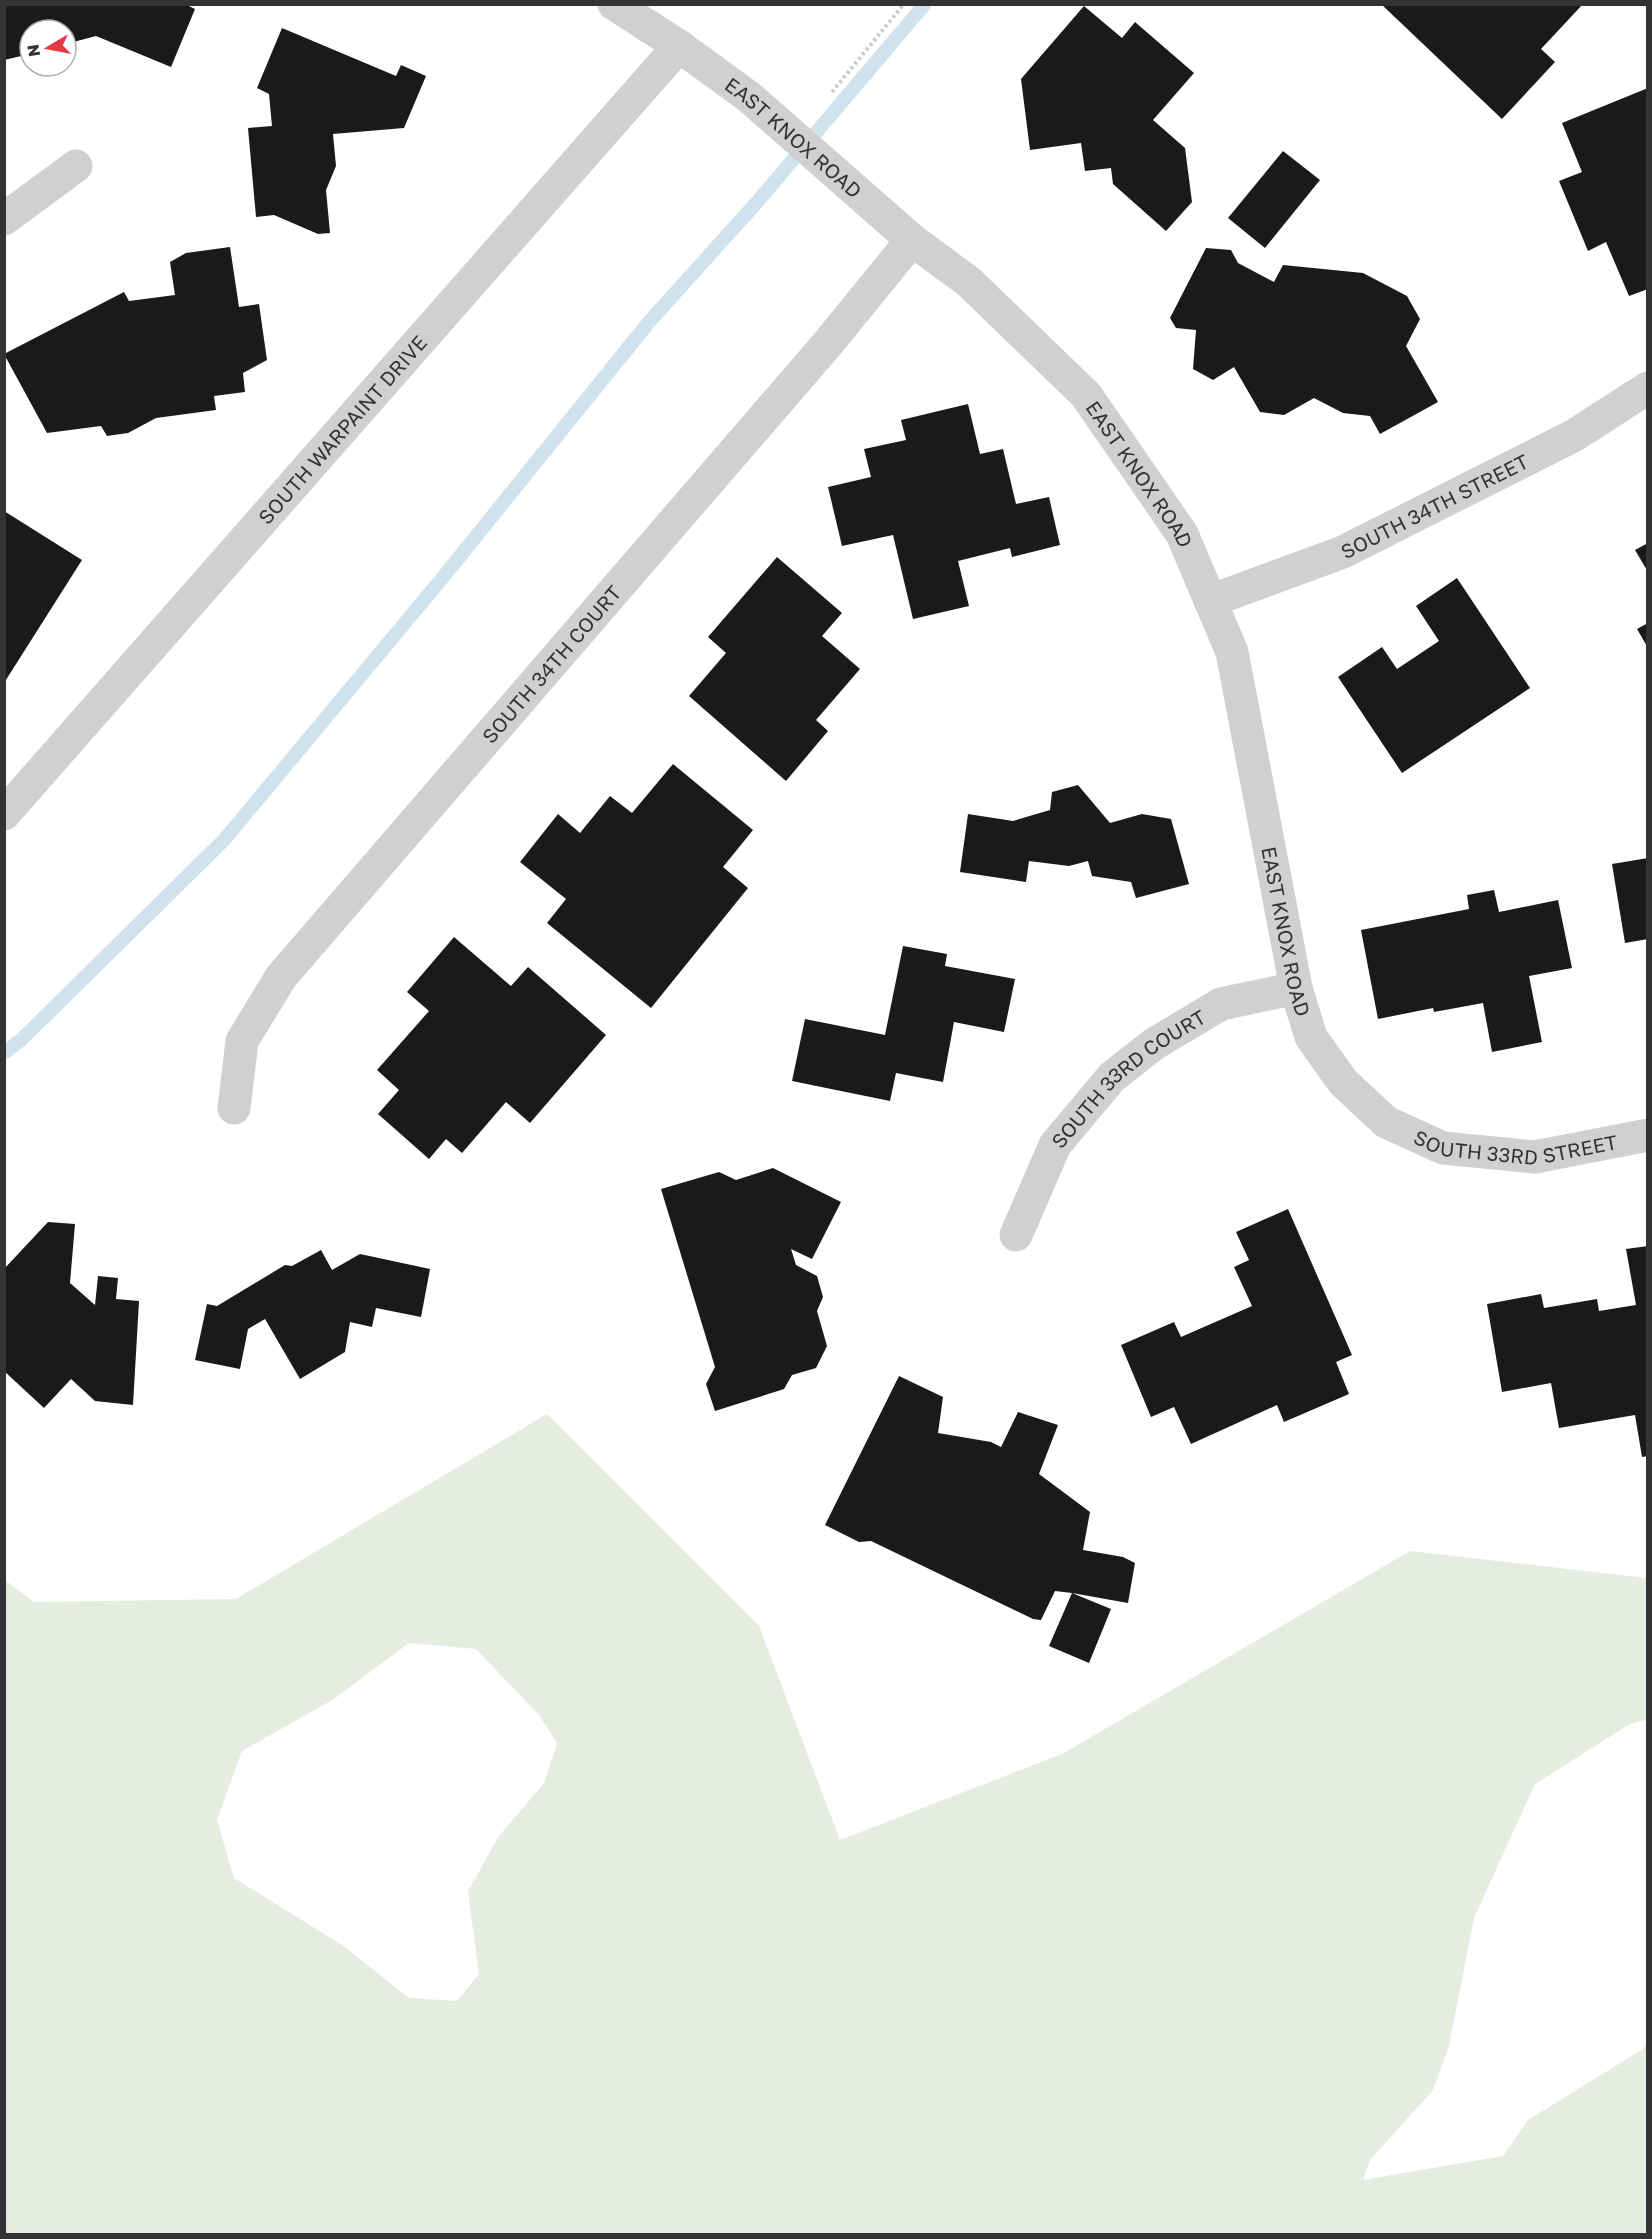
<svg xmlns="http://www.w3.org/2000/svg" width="1652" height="2239" font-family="'Golos Text',sans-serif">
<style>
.green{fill:#e6ecdf;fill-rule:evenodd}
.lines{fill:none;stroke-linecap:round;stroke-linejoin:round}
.stream{stroke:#cfe2ee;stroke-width:14}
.building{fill:#1a1a1a}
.path{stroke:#cdcdcd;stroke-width:4;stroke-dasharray:3 3;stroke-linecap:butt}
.minor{stroke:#d0d0d0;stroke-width:33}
.labels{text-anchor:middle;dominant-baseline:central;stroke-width:6;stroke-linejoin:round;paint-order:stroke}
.street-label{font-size:20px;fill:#333;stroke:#fff}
</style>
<rect width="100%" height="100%" fill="#fff"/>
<!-- green -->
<path class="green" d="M547,1414l212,212 81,214 222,-86 348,-203 237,27v142l-17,4 -95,60 -61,134 -25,128 -16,44 -63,70 -7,20 140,-24 25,-36 115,-71 4,-6v191h-1642v-654l29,22 202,-3zM409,1643l67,6 63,66 18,28 -13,40 -45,53 -31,55 11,83 -22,27 -48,-3 -67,-53 -108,-67 -17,-58 25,-69 92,-52z"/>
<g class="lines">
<!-- stream -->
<polyline class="stream" points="4,1053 22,1039 224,840 444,576 649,322 758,201 925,4"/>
</g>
<!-- building -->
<g class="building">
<polygon points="4,4 185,4 195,9 171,67 96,36 66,44 66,30 30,30 30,54 4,60"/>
<polygon points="1381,4 1583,4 1541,49 1555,62 1502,119"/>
<polygon points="1084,6 1122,38 1135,22 1194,73 1153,120 1185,148 1192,202 1166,231 1113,184 1111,168 1085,171 1081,143 1030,150 1021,79"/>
<polygon points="282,28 396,76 401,65 426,76 404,128 333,134 336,166 326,190 330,233 318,234 274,215 256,217 248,128 272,126 269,94 257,88"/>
<polygon points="1648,88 1648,289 1629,296 1606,242 1588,251 1559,181 1582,172 1562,123"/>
<polygon points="1283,151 1320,180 1265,248 1228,218"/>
<polygon points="230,247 239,307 259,304 267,360 243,373 245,392 214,396 216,410 156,418 128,433 107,436 101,426 47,433 4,354 124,292 129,301 175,295 170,262 186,253"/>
<polygon points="1206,248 1231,250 1238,263 1274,282 1283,265 1363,273 1407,296 1420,319 1406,346 1438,402 1380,434 1370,416 1343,413 1314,398 1284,415 1260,412 1234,367 1213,380 1193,369 1196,330 1176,328 1170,318"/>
<polygon points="968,404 980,454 1003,449 1016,504 1049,497 1060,545 1012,557 1010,548 958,561 969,606 913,619 893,535 842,546 828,487 871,477 864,449 906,440 901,420"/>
<polygon points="4,511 82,560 4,683"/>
<polygon points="1648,543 1648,572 1635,550"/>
<polygon points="777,557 842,613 822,636 860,669 816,720 828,731 786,781 689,696 726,653 708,637"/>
<polygon points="1457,578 1530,688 1402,773 1338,677 1382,647 1397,669 1439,641 1416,606"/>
<polygon points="1648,623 1648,648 1637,629"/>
<polygon points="673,764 753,830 723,867 748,888 651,1008 547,923 566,899 520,862 558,814 580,833 610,796 632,813"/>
<polygon points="1078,785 1110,823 1142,814 1171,819 1189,884 1136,898 1131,882 1092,876 1088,861 1069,866 1029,861 1026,882 960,872 968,814 1013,821 1050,810 1052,792"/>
<polygon points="1648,858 1648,939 1625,943 1612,864"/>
<polygon points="1494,890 1499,912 1558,900 1572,968 1529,976 1542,1042 1492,1052 1483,1003 1434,1012 1433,1008 1378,1019 1361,930 1469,909 1467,895"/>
<polygon points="454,937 511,986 528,967 606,1035 530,1123 506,1102 462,1153 446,1139 429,1159 378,1114 399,1090 377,1070 429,1011 407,992"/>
<polygon points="903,946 947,954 945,966 1015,979 1004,1032 954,1022 943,1082 896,1073 890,1101 792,1081 805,1019 885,1035"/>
<polygon points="773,1168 841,1202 812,1259 791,1249 796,1265 817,1276 823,1297 817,1311 827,1346 816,1368 792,1375 784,1389 715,1411 706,1384 715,1367 661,1189 719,1172 736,1180"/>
<polygon points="1288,1209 1352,1355 1336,1362 1349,1394 1284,1422 1277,1405 1191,1444 1174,1407 1151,1417 1121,1345 1174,1322 1181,1337 1252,1306 1234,1267 1249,1260 1236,1232"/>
<polygon points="48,1222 75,1224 70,1283 95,1305 98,1276 118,1278 116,1299 139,1301 133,1405 95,1401 71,1379 44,1408 4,1371 4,1269"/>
<polygon points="1648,1246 1648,1456 1642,1457 1635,1415 1559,1428 1551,1383 1502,1392 1487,1304 1541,1294 1544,1308 1597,1299 1599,1311 1636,1305 1626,1249"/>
<polygon points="321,1250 332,1270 360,1254 430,1269 421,1317 376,1308 372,1327 350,1322 345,1352 300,1379 265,1319 248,1329 240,1369 195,1360 207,1304 217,1306 285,1265 292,1266"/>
<polygon points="899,1376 943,1397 938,1433 991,1442 1001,1447 1018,1412 1058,1425 1039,1474 1090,1512 1083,1550 1123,1557 1135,1563 1128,1603 1072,1593 1111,1609 1089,1663 1049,1646 1072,1593 1055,1591 1041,1620 1033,1619 871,1541 859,1542 825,1525"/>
</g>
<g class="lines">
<!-- path -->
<polyline class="path" points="832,92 904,4"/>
<!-- minor -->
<g class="minor">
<path id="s1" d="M614,4l65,42 70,51 163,143 57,42 117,113 96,139 50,118 64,336 15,49 32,45 43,40 57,26 92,9 113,-22"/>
<polyline points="4,219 76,166"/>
<path id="s2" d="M1210,601l133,-49 230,-116 75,-48"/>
<path id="s3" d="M4,814l675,-768"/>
<path id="s4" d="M234,1108l8,-67 39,-64 548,-635 83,-102"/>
<path id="s5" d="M1016,1235l39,-90 57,-68 42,-33 67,-40 75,-16"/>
</g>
</g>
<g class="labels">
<!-- street labels -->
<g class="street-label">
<text stroke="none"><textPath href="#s1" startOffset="224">EAST KNOX ROAD</textPath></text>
<text stroke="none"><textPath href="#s3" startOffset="512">SOUTH WARPAINT DRIVE</textPath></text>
<text stroke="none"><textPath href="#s1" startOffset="710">EAST KNOX ROAD</textPath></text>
<text stroke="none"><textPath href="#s2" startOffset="244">SOUTH 34TH STREET</textPath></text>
<text stroke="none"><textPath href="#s4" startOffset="556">SOUTH 34TH COURT</textPath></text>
<text stroke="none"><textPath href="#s1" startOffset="1196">EAST KNOX ROAD</textPath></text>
<text stroke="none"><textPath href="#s5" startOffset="198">SOUTH 33RD COURT</textPath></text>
<text stroke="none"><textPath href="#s1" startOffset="1554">SOUTH 33RD STREET</textPath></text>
</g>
</g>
<!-- border -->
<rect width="1652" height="2239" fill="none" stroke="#333333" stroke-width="12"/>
<!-- north arrow -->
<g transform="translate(48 48) rotate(260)"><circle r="28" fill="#ffffff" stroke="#adadad" stroke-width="1.5"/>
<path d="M0-4.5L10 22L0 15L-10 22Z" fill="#e63946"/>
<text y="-9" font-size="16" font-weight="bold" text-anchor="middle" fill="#333333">N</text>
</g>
</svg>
